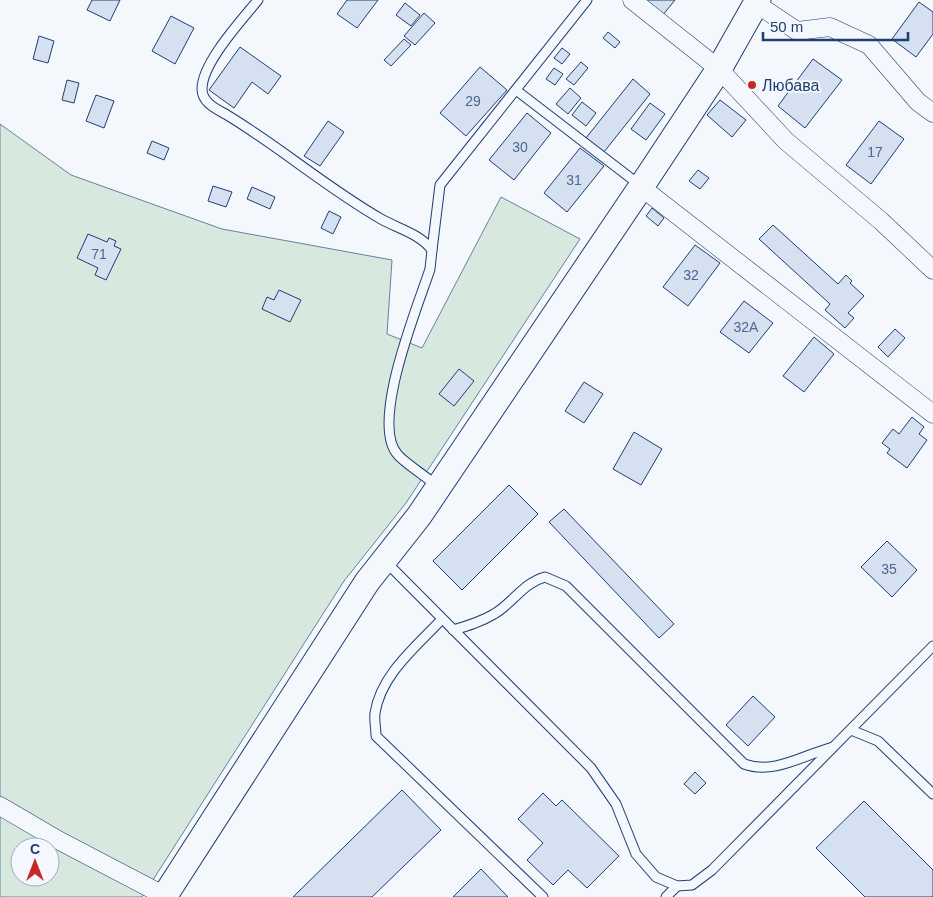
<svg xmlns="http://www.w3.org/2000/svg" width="933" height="897" font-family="Helvetica,sans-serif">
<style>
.green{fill:#d7e8df;stroke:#687fa3;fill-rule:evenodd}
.building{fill:#d5e0f0;stroke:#1d3f73}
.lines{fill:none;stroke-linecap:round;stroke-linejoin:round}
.lane-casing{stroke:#1d3f73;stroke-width:11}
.street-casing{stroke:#1d3f73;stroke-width:19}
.secondary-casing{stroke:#1d3f73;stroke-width:27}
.lane{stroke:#f4f7fb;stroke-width:9}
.street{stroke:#f4f7fb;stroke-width:18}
.secondary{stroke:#f4f7fb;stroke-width:25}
.poi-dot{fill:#c62828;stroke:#f4f7fb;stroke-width:2}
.labels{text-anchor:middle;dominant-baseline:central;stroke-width:4;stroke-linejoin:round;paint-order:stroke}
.number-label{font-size:14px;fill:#4b6792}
.poi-label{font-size:16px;fill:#1d3f73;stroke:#f4f7fb;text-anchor:start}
</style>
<rect width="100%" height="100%" fill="#f4f7fb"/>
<!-- green -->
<path class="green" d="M0,124l71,51 151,54 170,31 -5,74 35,14 79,-151 79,42 -174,264 -62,78 -202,316h-142zM20,847h30v30h-30z"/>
<!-- building -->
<g class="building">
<polygon points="92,0 120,0 110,21 87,10"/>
<polygon points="347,0 378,0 357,28 337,14"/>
<polygon points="642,0 675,0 662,16"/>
<polygon points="919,2 933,12 933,34 916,57 892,39"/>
<polygon points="405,3 420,15 411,26 396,15"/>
<polygon points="424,13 435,23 415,45 404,36"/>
<polygon points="171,16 194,28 175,64 152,51"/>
<polygon points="608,32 620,42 615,48 603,38"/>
<polygon points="39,36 54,41 48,63 33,59"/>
<polygon points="404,39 411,45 391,66 384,60"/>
<polygon points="240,47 281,76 268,94 252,82 234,108 209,90"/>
<polygon points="562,48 570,54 562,64 554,58"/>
<polygon points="813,59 842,80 805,128 778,106"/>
<polygon points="581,62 588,68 574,85 566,79"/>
<polygon points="480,67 507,90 466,136 440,113"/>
<polygon points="554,68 563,74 555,85 546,79"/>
<polygon points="633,79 650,94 604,152 586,138"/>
<polygon points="67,80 79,83 74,103 62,100"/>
<polygon points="570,88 581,98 568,114 556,104"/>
<polygon points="96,95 114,101 104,128 86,121"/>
<polygon points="720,100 746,120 732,137 707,115"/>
<polygon points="582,102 596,113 586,126 572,115"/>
<polygon points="650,103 665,114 646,140 631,129"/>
<polygon points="527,113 551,133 514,180 489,160"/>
<polygon points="328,121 344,132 320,166 304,156"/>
<polygon points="879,121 904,139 871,184 846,165"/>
<polygon points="152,141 169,148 164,160 147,153"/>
<polygon points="580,148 604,166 567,212 544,193"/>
<polygon points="698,170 709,178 700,189 689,181"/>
<polygon points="213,186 232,192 226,207 208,201"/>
<polygon points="252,187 275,197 270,209 247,199"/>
<polygon points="652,208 664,218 658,226 646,216"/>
<polygon points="329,211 341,217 333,234 321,228"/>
<polygon points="773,225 838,284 846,275 852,281 850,283 864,296 848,313 854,318 845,328 825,310 830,304 759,239"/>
<polygon points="88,234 107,242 109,238 116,241 114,246 121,249 106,280 95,275 98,268 77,258"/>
<polygon points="695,245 720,263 688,306 663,287"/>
<polygon points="279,290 301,300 290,322 262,309 267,297 274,300"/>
<polygon points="744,301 773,323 749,353 720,332"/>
<polygon points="895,329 905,338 888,357 878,347"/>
<polygon points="814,337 834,354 804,392 783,376"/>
<polygon points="459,369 474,381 454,406 439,394"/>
<polygon points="584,382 603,394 584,423 565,411"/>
<polygon points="912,417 924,427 919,434 927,440 907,468 887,453 890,449 882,443 893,429 899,434"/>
<polygon points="634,432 662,449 641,485 613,469"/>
<polygon points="509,485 538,514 462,590 433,561"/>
<polygon points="564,509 674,624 659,638 549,522"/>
<polygon points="887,541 917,570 892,597 861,567"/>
<polygon points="753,696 775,717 748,746 726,725"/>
<polygon points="695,772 706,783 695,794 684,784"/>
<polygon points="402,790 441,830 372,897 293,897"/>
<polygon points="543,793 556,806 562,800 619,856 587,888 568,870 553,885 527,860 543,843 518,819"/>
<polygon points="864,801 933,870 933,897 865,897 816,848"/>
<polygon points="481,869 508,897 453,897"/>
</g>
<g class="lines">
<defs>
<g id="lane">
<path d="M258,0c-17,21 -56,63 -56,89 0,14 15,20 25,26 53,32 100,73 154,104 18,10 39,15 51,31l-2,19c-12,37 -61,155 -32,186 8,9 29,22 39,31"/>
<polyline points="516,90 641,186"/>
<polyline points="432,250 440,185 587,0"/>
<polyline points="386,562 591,768 616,804 636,854 656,877 677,886 692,885 712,870 933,646"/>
<path d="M442,619c-25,27 -61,55 -67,94 -1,7 1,15 1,23l167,161"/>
<path d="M453,630c14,-4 28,-8 41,-16 19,-11 29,-31 51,-37l21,9 178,178c30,11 59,-9 89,-17"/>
<polyline points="851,730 878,741 933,794"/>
<polyline points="666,897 677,886"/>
</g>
<g id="street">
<polyline points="632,0 719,69 786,141 881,221 933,270"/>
<polyline points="755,3 797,31 830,27 869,45 918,102 933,113"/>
<polyline points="641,187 933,414"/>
<polyline points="0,806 58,840 165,896"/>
</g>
<polyline id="secondary" points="164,897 367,582 419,516 641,187 719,69 758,0"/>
</defs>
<!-- lane casing -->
<use href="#lane" class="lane-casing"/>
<!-- street casing -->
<use href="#street" class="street-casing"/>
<!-- secondary casing -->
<use href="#secondary" class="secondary-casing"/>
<!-- lane -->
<use href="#lane" class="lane"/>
<!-- street -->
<use href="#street" class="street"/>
<!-- secondary -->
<use href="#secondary" class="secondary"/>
</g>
<!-- markers -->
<circle class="poi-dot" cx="752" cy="85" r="5"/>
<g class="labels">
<!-- number labels -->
<g class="number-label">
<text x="473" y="101">29</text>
<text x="520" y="147">30</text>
<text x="875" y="152">17</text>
<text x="574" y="180">31</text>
<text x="99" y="254">71</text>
<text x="691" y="275">32</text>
<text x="746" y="327">32А</text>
<text x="889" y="569">35</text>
</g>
<!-- poi labels -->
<g class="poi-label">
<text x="762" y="85">Любава</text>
</g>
</g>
<!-- north arrow -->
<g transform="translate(35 862)"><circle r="24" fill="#f4f7fb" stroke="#9eadc5"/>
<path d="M0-4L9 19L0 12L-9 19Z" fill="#c62828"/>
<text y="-8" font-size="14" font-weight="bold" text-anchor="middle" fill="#1d3f73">С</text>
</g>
<!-- scale -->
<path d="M763 32v8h145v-8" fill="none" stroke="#1d3f73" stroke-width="2.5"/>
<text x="770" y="32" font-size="15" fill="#1d3f73" stroke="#f4f7fb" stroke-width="4" paint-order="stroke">50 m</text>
</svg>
